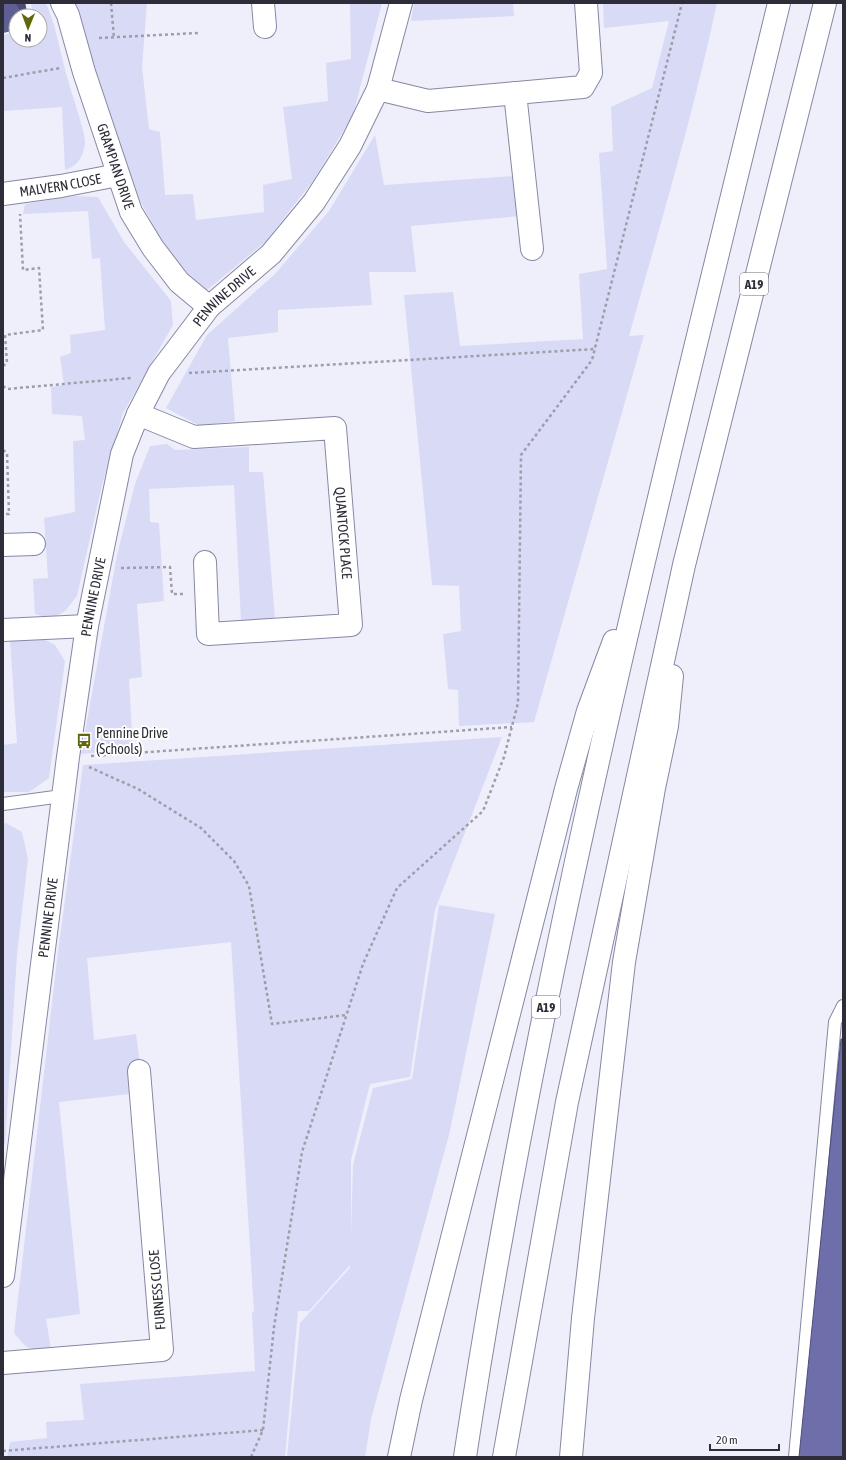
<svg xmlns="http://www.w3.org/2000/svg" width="846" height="1460" font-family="'Asap Condensed',sans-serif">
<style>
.green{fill:#d9daf5}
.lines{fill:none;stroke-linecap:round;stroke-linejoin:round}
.service-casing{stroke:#8688a3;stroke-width:14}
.minor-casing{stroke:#8688a3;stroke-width:24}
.trunk-casing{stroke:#8688a3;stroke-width:24}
.path{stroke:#9d9eaa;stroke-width:2.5;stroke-dasharray:3 3;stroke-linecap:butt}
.service{stroke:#fff;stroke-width:12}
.minor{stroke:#fff;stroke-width:22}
.trunk{stroke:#fff;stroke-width:22}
.wall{fill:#5f5f93}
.shaded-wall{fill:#4d4d78}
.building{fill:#6e6eab;stroke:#4d4d78}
.labels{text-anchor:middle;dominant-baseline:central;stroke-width:4;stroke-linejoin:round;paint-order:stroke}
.shield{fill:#fff;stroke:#6c6c74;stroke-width:1}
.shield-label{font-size:13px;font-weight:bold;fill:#2d2d39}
.street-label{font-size:14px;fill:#2d2d39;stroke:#fff}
.poi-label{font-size:14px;fill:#2d2d39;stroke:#fff;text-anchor:start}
</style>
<rect width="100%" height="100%" fill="#eeeffb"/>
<!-- green -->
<g class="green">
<path d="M31,3h15c11,25 14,51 22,77 3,12 18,54 17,63 -2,14 -7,23 -20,27l-3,-63 -59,4v-76l13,-3v8h24v-24h-7z"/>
<polygon points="74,3 147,3 142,67 149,129 160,132 165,195 193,194 196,220 264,212 263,185 292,179 283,107 328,101 326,63 351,59 350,3 382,3 353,115 313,181 265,242 206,291 170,256 138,197 123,158"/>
<polygon points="414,3 513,3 514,16 411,21"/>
<path d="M617,3h100c-24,113 -57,222 -88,333l15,-1 -110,387 -75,4 -1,-36 -10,-1 -5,-55 18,-3 -2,-45 -27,-1 -28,-290 49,-3 7,54 123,-7 -4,-65 28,-5 -8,-116 14,-2 -2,-44 41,-19 17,-67 -65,7 -1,-24z"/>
<polygon points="375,135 384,185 514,176 520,216 411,226 416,272 369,272 372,305 278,310 278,332 228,338 235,421 200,426 166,408 207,335 275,274 329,211"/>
<polygon points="74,196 98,197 124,242 171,301 173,325 123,413 102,485 77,596 65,611 51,619 35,614 33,579 48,578 44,518 75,512 73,441 85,440 82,416 52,414 51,387 64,385 60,357 71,353 70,335 105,330 100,258 92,259 88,211 23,214 25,204"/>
<polygon points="167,444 175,450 249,447 249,472 263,472 275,619 241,620 234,485 149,489 150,522 159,523 164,601 137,604 142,677 129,679 133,749 81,754 117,555 135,484 150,446"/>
<polygon points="38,636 55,645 65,661 49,778 29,792 3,792 3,745 17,743 10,640"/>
<path d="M502,737l-67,173 -25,167 -40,7 -19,76v75l2,-70 20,-77 39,-9 27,-174 56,9 -46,221 -78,284 -6,38h-78l13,-134 50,-55v-3l-41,46h-11l-13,146h-278l3,-15 37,-4 -1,-16 38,-2 -4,-36 175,-13 -3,-59h2l-23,-370 -144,16 7,82 42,-6 4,30 -12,1 2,29 -71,8 21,212 -34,5 5,30c-21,3 -24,0 -37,-16l43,-373 26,-195z"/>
<polygon points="6,823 22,832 28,859 17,955 5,1144 3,1147 3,824"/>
</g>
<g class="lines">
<defs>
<g id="service">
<polyline points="3,804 62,796"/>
<polyline points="795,1457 835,1022 843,1006"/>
</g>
<g id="minor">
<path id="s1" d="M62,3l6,12 16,57 47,140 22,36 26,34 30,25"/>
<polyline points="263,3 265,27"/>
<polyline points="378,89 428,101 583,87 591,73 586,3"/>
<polyline points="515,93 532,249"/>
<path id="s2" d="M3,194l58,-8 57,-11"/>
<path id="s3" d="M138,414l56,23 141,-9 16,197 -143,9 -3,-72"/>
<polyline points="3,545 34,544"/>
<polyline points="3,630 87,626"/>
<path id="s4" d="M3,1276l65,-519 19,-131 35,-172 16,-40 21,-41 50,-66 62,-53 43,-52 36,-56 28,-57 23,-86"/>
<polyline points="3,1363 162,1350 139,1071"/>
</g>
<g id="trunk">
<polyline points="399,1457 411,1400 566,789 588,711 614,641"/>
<path d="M465,1457c74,-491 197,-972 314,-1454"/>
<polyline points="504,1457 567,1102 684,565 825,3"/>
<polyline points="571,1457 583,1318 624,962 654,788 667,726 672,676"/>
</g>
</defs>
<!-- service casing -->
<use href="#service" class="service-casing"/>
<!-- minor casing -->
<use href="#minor" class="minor-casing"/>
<!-- trunk casing -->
<use href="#trunk" class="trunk-casing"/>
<!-- path -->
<g class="path">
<polyline points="111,3 114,38"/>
<polyline points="99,38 198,33"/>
<polyline points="3,78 60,68"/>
<polyline points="3,366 7,363 5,335 43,330 39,268 23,270 20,214"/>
<polyline points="189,373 595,349"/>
<polyline points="3,386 7,389 131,378"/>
<polyline points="3,450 7,453 9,514 3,514"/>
<polyline points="121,568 170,567 172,594 185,594"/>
<polyline points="91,756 512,727"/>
<polyline points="89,767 138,789 201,828 234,861 249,886 272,1024 346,1015"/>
<polyline points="3,1451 263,1430"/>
<polyline points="251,1457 263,1430 274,1327 302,1152 363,964 397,888 483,811 504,757 518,703 521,455 592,360 682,3"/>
</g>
<!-- service -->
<use href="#service" class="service"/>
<!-- minor -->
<use href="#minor" class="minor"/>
<!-- trunk -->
<use href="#trunk" class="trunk"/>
</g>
<!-- wall -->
<polygon class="wall" points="3,3 25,3 28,16 16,16 16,30 3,33"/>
<!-- shaded-wall -->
<polygon class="shaded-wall" points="15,3 25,3 28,16 24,16"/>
<!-- building -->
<polygon class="building" points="841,1039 843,1039 843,1457 799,1457"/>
<!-- icons -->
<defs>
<symbol id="bus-bare" viewBox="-9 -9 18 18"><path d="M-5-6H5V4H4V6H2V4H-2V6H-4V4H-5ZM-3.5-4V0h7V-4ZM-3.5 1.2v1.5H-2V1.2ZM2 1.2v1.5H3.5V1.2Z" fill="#606809" stroke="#fff" stroke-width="2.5" paint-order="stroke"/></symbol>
</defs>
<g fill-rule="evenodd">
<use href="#bus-bare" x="73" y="730" width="22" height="22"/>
</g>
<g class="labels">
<!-- shield labels -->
<g class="shield">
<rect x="740" y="273" width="28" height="22" rx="3"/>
<rect x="532" y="996" width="28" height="22" rx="3"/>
</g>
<g class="shield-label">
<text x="754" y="284">A19</text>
<text x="546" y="1007">A19</text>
</g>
<!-- street labels -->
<g class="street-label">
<text stroke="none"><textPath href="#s1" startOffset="172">GRAMPIAN DRIVE</textPath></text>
<text stroke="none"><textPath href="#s2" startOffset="58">MALVERN CLOSE</textPath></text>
<text stroke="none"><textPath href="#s4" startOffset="1021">PENNINE DRIVE</textPath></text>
<text stroke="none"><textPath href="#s3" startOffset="307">QUANTOCK PLACE</textPath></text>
<text stroke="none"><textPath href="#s4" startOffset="685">PENNINE DRIVE</textPath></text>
<text stroke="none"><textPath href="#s4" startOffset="361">PENNINE DRIVE</textPath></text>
<text transform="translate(157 1290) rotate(-95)">FURNESS CLOSE</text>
</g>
<!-- poi labels -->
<g class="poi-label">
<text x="96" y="733">Pennine Drive<tspan x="96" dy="16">(Schools)</tspan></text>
</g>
</g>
<!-- border -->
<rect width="846" height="1460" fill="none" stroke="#2d2d39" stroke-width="8"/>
<!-- north arrow -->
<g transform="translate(28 28) rotate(181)"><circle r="19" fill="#ffffff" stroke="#ababb0"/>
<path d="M0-3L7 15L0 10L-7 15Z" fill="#606809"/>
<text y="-6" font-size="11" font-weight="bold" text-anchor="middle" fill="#2d2d39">N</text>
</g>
<!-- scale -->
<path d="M710 1444v6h69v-6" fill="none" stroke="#2d2d39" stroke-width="2"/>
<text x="716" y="1444" font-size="12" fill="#2d2d39" stroke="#ffffff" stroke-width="3" paint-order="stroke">20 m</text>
</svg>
